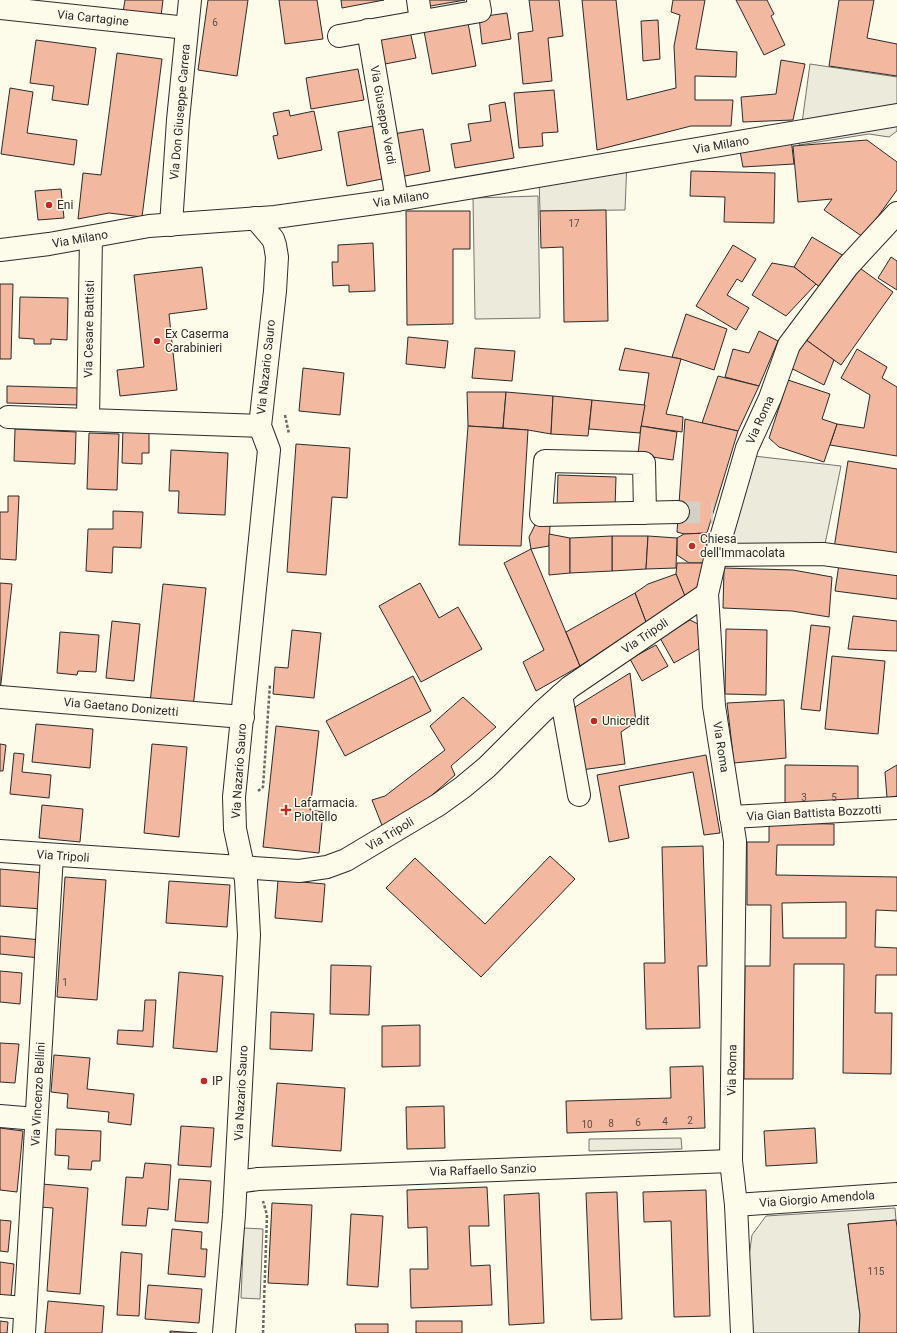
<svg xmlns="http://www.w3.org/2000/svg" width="897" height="1333" font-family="Roboto,sans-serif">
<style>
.parking{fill:#eceadb;stroke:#74746e}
.building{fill:#f2b8a0;stroke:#2b2b2b;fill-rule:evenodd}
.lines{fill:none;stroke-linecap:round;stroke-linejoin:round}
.minor-tunnel{stroke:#d3d1c4;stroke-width:22;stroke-dasharray:22 11;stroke-linecap:butt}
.minor-casing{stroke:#2b2b2b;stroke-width:24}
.path{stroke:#6a6964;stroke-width:2.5;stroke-dasharray:3 2;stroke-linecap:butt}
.minor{stroke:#fdfbea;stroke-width:22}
.poi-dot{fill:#c62828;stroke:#fdfbea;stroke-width:1.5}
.labels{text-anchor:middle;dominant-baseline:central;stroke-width:3;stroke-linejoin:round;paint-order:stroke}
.number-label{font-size:10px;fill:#5d4e48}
.street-label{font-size:12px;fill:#2b2b2b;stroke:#fdfbea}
.poi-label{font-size:12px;fill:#2b2b2b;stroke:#fdfbea;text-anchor:start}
</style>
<rect width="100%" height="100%" fill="#fdfbea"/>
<!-- parking -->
<g class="parking">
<polygon points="810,64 897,77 897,131 889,137 869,134 799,145"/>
<polygon points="627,161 625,210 540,211 539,176"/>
<polygon points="538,196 540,318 475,319 473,198"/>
<polygon points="745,455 841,466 823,554 716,555"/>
<polygon points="681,1138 682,1149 589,1151 589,1139"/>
<polygon points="895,1208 896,1220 848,1224 860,1315 859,1333 753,1333 749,1257 752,1235 766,1216"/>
<polygon points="244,1228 263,1229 260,1299 241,1298"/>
</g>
<!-- building -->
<g class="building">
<polygon points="125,0 163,0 161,16 123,12"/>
<polygon points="208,0 248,0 237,76 198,70"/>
<polygon points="279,0 317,0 323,39 285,44"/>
<polygon points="341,0 384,0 342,8"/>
<polygon points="424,0 465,0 425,7"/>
<polygon points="529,0 559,0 563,36 548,38 552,81 523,84 518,33 533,31"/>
<polygon points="582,0 616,0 627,100 676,88 674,46 680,15 671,12 673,0 705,0 696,49 737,52 736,77 695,76 695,100 733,100 731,126 691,126 597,150"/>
<polygon points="736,0 767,0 774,14 771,16 785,45 764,55"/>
<polygon points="839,0 874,0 867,38 897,44 897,76 829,66"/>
<polygon points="507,13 511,39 482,44 479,17"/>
<polygon points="658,20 660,59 643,61 641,21"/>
<polygon points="468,23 476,66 432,74 424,31"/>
<polygon points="410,31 416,58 385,64 379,37"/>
<polygon points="36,40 96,48 88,105 52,100 54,86 30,83"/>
<polygon points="117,53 162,59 142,217 109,213 78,219 83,173 101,175"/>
<polygon points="781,60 805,64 793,120 743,122 741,97 776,94"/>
<polygon points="358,69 364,100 311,109 306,78"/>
<polygon points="10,88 33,92 27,133 77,140 74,165 1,154"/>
<polygon points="554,90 558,132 542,133 543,146 519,148 514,93"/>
<polygon points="505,102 514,158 455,168 451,144 471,141 468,124 491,121 489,105"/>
<polygon points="289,110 290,116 314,111 322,150 278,159 273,136 278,135 273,113"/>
<polygon points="373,126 382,179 347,186 338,132"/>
<polygon points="423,129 430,171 400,177 393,134"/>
<polygon points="791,138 794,164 743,167 739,146"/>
<polygon points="867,140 897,162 897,190 863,237 824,210 832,199 798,202 793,146"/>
<polygon points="691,171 775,173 774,223 724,222 725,197 690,196"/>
<polygon points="61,189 64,218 38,220 35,191"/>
<polygon points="606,210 608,321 564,322 563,247 541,248 540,211"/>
<polygon points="406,211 470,211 470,249 453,249 453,324 407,325"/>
<polygon points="812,237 844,256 821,288 794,267"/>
<polygon points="373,243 375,291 349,292 349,285 333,286 332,262 338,262 338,245"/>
<polygon points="733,245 756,259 742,282 737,279 727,295 749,308 736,330 696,306"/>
<polygon points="891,257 897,261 897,290 878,278"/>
<polygon points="772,263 794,267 816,284 786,316 752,295"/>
<polygon points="857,266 893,292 841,365 802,337"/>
<polygon points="202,267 207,309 169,314 177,390 120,396 117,370 144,367 134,275"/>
<polygon points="0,284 13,284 11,359 0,359"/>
<polygon points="20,297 68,298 67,340 51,339 51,344 34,344 34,339 19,338"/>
<polygon points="686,314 727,329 714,370 681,359 672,357"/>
<polygon points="759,331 778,341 759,386 725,377 733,349 749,353"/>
<polygon points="408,337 448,341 445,368 406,364"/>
<polygon points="802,337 834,360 824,385 785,365"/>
<polygon points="475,348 515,351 512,381 472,378"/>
<polygon points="625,348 681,359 666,414 683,417 682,432 641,426 649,373 619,370"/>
<polygon points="857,349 887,367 882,378 897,387 897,456 830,445 837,424 864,428 870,395 841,378"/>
<polygon points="303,368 344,373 340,415 299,411"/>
<polygon points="718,376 759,386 738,431 702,423"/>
<polygon points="788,380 830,394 822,419 837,424 824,462 779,447 769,438"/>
<polygon points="7,386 79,388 79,405 7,403"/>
<polygon points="467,392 506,392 503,428 468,426"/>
<polygon points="506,392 553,396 551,434 528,430 503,428"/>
<polygon points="553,396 592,400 588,436 551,434"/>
<polygon points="592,400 645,405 640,433 589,429"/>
<polygon points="685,419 738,431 707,533 684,534 677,532"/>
<polygon points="123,426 149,427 149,453 142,453 142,464 122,463"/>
<polygon points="468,426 528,430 521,546 459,545"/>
<polygon points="641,426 677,432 673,460 638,455"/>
<polygon points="15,429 76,432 75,464 14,461"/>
<polygon points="89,433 119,434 117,490 87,489"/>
<polygon points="296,444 350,448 347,498 332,497 326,575 287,572"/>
<polygon points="171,450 228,453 225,515 178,513 179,491 169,491"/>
<polygon points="848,461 897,469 897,558 834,548"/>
<polygon points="558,475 616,477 615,508 557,506"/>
<polygon points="8,496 19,496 16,560 0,559 0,512 8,512"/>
<polygon points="113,511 143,512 141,548 113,547 112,573 86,571 88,529 113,529"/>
<polygon points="535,525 550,525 549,546 531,549 529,537"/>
<polygon points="707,533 706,563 689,563 677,555 677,538 684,534"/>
<polygon points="549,534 570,538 570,573 549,575"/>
<polygon points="612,536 648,536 646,569 612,571"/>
<polygon points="612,536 612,571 570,573 570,538"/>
<polygon points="648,536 677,538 676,568 646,569"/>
<polygon points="531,549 580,666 536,691 523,662 544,650 504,563"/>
<polygon points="677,563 706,563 705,589 685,597 676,574"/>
<polygon points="839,564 897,573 897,599 835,591"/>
<polygon points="724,568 793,570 832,577 829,617 792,611 723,608"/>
<polygon points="676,574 687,601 646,622 635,593 648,584"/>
<polygon points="0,583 12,584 0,692"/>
<polygon points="420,583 439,618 458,607 482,649 421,682 379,606"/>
<polygon points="163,584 206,588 193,708 150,703"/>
<polygon points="635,593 646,622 580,666 566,632"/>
<polygon points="853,616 897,621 897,651 848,649"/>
<polygon points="690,620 698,624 702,647 674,663 660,638"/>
<polygon points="112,621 140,624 134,681 106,678"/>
<polygon points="811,625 830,627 820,711 801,709"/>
<polygon points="726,629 767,630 766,695 725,694"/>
<polygon points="292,630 321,633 314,698 273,694 275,667 288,668"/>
<polygon points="60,632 99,635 96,672 78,671 77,675 57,673"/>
<polygon points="656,645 668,666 642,681 630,659"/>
<polygon points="832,656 885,661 878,734 825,729"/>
<polygon points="630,673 636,722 621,732 625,764 581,770 575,707"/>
<polygon points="413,676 431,711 345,756 326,721"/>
<polygon points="463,697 496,727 451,766 455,775 407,817 383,828 372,800 385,796 445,750 430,726"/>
<polygon points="784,700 786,758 734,763 727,703"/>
<polygon points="36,724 93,729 90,768 32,762"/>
<polygon points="276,726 319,731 310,810 323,812 319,853 263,847"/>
<polygon points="0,744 6,745 3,771 0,771"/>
<polygon points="152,744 187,747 179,837 144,833"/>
<polygon points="14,753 24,754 22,772 51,775 49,798 10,794"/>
<polygon points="706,755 720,833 704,835 693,772 619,786 629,838 609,842 597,775"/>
<polygon points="785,765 858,766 858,804 785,804"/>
<polygon points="897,765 897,796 887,798 885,772"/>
<polygon points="42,805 83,809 80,842 39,838"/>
<path d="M769,823l65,1v21h-57l-1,30 121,2v34l-21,-1 -1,37 22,1v27h-21l-1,38h17l-1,61 -48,-1 1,-109h-50l-1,115h-49l1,-113h25l1,-61h-24v-63h22zM846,902v36h-63l-1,-35z"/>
<polygon points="703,846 707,966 698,966 700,1028 646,1029 644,963 665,963 662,847"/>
<polygon points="550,856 575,879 481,977 386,888 415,858 485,924"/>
<polygon points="0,869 45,873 42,909 0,906"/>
<polygon points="65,877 106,880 97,1000 57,997"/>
<polygon points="278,880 325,884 322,922 275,918"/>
<polygon points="169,881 230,885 227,927 166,923"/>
<polygon points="0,936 41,940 40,958 0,954"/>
<polygon points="331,965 371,966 369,1015 330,1014"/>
<polygon points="0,971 22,973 20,1004 0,1002"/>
<polygon points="179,972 223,976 217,1052 173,1048"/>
<polygon points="145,1000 156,1000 153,1047 117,1044 118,1030 143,1031"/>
<polygon points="271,1012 314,1014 312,1051 270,1049"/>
<polygon points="420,1025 420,1066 382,1067 382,1026"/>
<polygon points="0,1043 19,1044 15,1083 0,1082"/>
<polygon points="54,1055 90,1058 87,1089 134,1094 131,1125 108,1122 109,1112 67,1108 68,1094 51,1092"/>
<polygon points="703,1066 705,1128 567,1133 566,1101 671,1098 670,1067"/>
<polygon points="277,1083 345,1088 341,1151 272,1146"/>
<polygon points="444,1106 445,1148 407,1149 406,1107"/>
<polygon points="181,1126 214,1128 211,1167 178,1165"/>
<polygon points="0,1128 23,1131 17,1192 0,1190"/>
<polygon points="815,1128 817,1163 766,1166 764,1131"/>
<polygon points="56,1129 101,1131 100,1161 92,1161 91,1170 68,1169 69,1156 55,1155"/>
<polygon points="145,1163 171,1165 168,1210 148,1208 146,1226 122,1225 126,1177 143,1178"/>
<polygon points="179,1179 211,1181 208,1223 175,1221"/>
<polygon points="42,1184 88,1188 80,1294 47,1291 53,1208 40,1207"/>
<polygon points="487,1187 489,1226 469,1226 471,1266 490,1265 492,1305 411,1308 410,1269 428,1269 427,1227 408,1228 407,1190"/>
<polygon points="706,1190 710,1316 674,1317 671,1221 644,1222 643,1192"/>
<polygon points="617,1192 622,1319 591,1320 586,1193"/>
<polygon points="539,1193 544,1323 509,1325 504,1195"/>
<polygon points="272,1203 312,1205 308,1285 268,1283"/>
<polygon points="351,1214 383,1216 378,1287 347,1285"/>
<polygon points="0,1220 11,1221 8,1252 0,1251"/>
<polygon points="896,1220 897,1227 897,1333 859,1333 860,1315 848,1224"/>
<polygon points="172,1229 202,1232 201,1249 207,1249 205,1277 168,1274"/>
<polygon points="121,1252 142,1254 139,1316 117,1315"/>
<polygon points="0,1262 14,1264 11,1297 0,1296"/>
<polygon points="148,1285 202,1289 199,1323 145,1319"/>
<polygon points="48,1301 104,1306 102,1333 45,1333"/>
<polygon points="0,1321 8,1322 7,1333 0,1333"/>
<rect x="416" y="1321" width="46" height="12"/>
<polygon points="355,1324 388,1324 388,1333 356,1333"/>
<polygon points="170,1331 197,1333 170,1333"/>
</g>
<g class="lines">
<!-- minor-tunnel -->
<polyline class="minor-tunnel" points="678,512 713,513"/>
<defs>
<g id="minor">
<polyline points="418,0 421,21"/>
<polyline points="0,8 187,28"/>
<polyline points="368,30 397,200"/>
<polyline points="339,36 480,11 478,0"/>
<polyline points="171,225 178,120 190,0"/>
<polyline points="91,237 88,420 260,426"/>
<polyline points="0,250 49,244 149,226 275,217 397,200 897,115"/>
<polyline points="8,417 88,420"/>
<polyline points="645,513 644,463 545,461 541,515 678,512"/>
<polyline points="716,555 823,554 897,564"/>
<polyline points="561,695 579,795"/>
<polyline points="0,697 243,717"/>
<polyline points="731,817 897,808"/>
<polyline points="0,851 299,871 327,867 346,860 438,805 463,787 487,767 542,712 570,687 707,594"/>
<polyline points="0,1116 36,1119"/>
<polyline points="236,1182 258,1179 731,1161"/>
<polyline points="736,1205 897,1194"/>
<polyline points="0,1306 25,1308"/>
<polyline points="24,1333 52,855"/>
<polyline points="224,1333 234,1215 249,935 246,880 235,829 234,797 269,450 260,426 275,291 277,257 275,245 273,239 255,218"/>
<polyline points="742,1333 736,1205 731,1161 735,841 714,706 707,594 716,555 747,448 770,398 789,345 848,266 897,213"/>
</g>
</defs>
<!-- minor casing -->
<use href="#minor" class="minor-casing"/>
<!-- path -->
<g class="path">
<polyline points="285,415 289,434"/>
<polyline points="258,791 263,787 270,684"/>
<polyline points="263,1333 267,1215 263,1201"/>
</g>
<!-- minor -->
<use href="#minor" class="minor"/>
</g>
<!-- markers -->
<g class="poi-dot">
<circle cx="49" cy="205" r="4"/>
<circle cx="157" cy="341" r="4"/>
<circle cx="692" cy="546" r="4"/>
<circle cx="594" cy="721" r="4"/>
<path d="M284 804h4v4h4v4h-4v4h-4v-4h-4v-4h4z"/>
<circle cx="204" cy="1081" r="4"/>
</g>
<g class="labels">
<!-- number labels -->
<g class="number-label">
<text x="215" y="22">6</text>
<text x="574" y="223">17</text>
<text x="804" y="797">3</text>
<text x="834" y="797">5</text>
<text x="65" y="982">1</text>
<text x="690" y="1120">2</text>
<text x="665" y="1121">4</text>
<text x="638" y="1122">6</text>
<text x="611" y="1123">8</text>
<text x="587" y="1124">10</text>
<text x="876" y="1271">115</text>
</g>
<!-- street labels -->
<g class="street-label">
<text transform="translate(93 18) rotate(6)">Via Cartagine</text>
<text transform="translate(180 112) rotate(-85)">Via Don Giuseppe Carrera</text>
<text transform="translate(383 115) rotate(80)">Via Giuseppe Verdi</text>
<text transform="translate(721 145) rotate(-10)">Via Milano</text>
<text transform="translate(401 199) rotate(-9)">Via Milano</text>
<text transform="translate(80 239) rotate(-10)">Via Milano</text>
<text transform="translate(89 329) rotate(-89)">Via Cesare Battisti</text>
<text transform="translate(266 367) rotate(-84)">Via Nazario Sauro</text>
<text transform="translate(760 420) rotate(-66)">Via Roma</text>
<text transform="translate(645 636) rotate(-34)">Via Tripoli</text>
<text transform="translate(121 707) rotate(5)">Via Gaetano Donizetti</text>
<text transform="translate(721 747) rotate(81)">Via Roma</text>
<text transform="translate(239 771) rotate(-86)">Via Nazario Sauro</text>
<text transform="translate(814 813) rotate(-3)">Via Gian Battista Bozzotti</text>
<text transform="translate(390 834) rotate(-31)">Via Tripoli</text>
<text transform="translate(63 856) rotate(4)">Via Tripoli</text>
<text transform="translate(732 1070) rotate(-89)">Via Roma</text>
<text transform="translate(241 1093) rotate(-87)">Via Nazario Sauro</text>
<text transform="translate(38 1094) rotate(-87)">Via Vincenzo Bellini</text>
<text transform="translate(483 1170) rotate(-2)">Via Raffaello Sanzio</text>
<text transform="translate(817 1199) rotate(-4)">Via Giorgio Amendola</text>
</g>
<!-- poi labels -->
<g class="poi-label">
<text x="57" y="205">Eni</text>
<text x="165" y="334">Ex Caserma<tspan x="165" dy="14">Carabinieri</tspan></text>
<text x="700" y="539">Chiesa<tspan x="700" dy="14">dell'Immacolata</tspan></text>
<text x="602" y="721">Unicredit</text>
<text x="294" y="803">Lafarmacia.<tspan x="294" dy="14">Pioltello</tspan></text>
<text x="212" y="1081">IP</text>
</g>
</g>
</svg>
